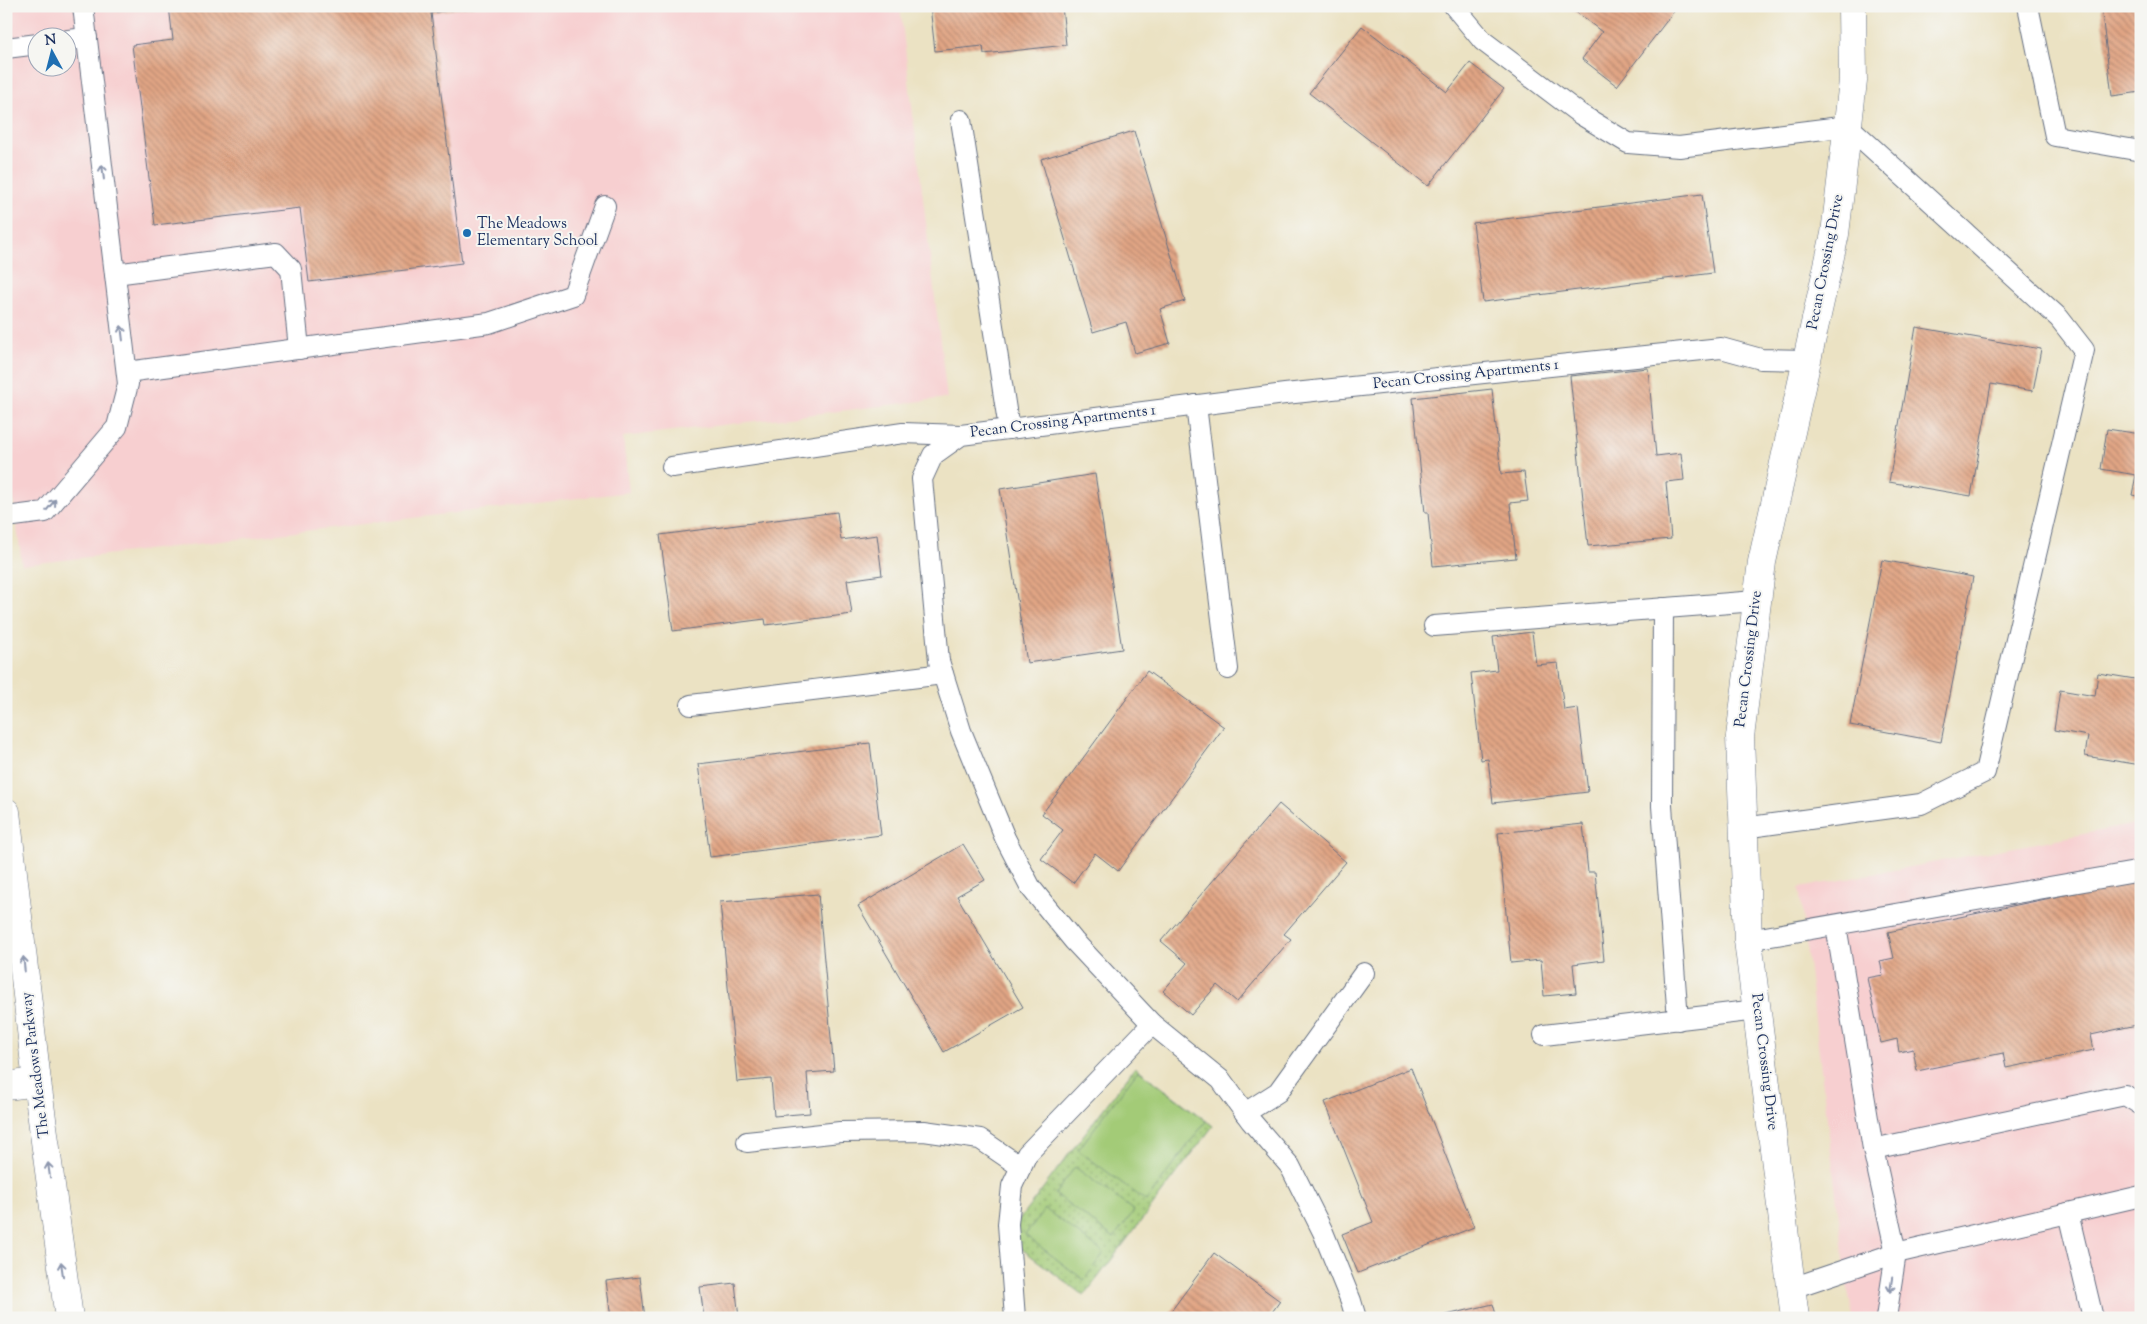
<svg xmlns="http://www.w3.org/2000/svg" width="2147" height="1324" font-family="'Sorts Mill Goudy',serif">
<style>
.built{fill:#f7cfd0;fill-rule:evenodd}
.park{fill:url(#park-dots);stroke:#5f7d6a}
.pitch{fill:#a3cb77;stroke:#5f7d6a}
.building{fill:url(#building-back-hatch)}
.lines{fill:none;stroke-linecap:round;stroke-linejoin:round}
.service-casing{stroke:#646e81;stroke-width:22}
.minor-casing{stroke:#646e81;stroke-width:29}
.tertiary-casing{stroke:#646e81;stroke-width:29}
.service{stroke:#fff;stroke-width:20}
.minor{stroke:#fff;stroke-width:28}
.tertiary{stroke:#fff;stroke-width:28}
.oneway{stroke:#8d97ae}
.poi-dot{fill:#1f6fb2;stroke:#f6f6f2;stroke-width:2}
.labels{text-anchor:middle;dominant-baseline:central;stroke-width:4;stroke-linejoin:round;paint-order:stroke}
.poi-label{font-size:15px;fill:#1b2f5e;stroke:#f6f6f2;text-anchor:start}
.street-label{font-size:15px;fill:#1b2f5e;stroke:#f6f6f2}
</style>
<defs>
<pattern id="park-dots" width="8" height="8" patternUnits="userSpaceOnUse" patternTransform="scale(1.25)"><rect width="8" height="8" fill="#a3cb77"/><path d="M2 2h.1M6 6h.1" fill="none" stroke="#84a565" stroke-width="1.8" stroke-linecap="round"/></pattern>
<pattern id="building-back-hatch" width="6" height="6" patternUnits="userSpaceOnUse" patternTransform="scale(1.25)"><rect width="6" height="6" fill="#e1a584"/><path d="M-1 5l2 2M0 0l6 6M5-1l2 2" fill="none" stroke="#b6876f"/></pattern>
</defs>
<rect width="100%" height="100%" fill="#f6f6f2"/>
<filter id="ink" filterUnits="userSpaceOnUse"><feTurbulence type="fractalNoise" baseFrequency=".02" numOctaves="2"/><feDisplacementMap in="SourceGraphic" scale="10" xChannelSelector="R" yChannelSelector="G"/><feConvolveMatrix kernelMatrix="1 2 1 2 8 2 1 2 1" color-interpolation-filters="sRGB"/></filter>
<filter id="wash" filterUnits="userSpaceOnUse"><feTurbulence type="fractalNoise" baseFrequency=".0096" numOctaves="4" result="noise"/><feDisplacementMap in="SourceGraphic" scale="20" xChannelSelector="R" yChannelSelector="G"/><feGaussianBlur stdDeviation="1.12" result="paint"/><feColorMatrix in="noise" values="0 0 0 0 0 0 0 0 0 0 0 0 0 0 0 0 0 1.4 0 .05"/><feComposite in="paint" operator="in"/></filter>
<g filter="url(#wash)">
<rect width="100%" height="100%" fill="#ebe2c3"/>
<!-- built -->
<g class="built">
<path d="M6,6h894l47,392 -324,39 6,55 -607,73 -16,-121zM38,38h30v30h-30z"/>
<polygon points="2141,823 2141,1318 1853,1318 1847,1284 1799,888"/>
</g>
<!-- park -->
<polygon class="park" points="1135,1067 1213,1126 1084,1296 1006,1237"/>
<!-- pitch -->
<g class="pitch">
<polygon points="1138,1070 1206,1121 1146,1201 1078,1150"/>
<polygon points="1075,1167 1134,1211 1114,1238 1055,1194"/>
<polygon points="1045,1209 1104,1253 1084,1280 1025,1235"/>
</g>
<g id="blocks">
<!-- building -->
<g class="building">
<polygon points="169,6 475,6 431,13 462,263 309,282 300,208 155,225 132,45 173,40"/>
<polygon points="930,6 1062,6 1066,45 984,54 983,46 935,51"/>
<polygon points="1568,6 1678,6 1617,86 1582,59 1602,32"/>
<polygon points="2101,6 2141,6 2141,92 2112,96"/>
<polygon points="1362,26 1447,92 1470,63 1504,89 1428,186 1309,93"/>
<polygon points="1134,131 1185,301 1160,309 1170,343 1135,353 1126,322 1093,332 1041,159"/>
<polygon points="1702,194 1713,273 1483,302 1473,223"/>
<polygon points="1916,327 2041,349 2033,391 1991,384 1971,496 1889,482"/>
<polygon points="1648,368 1656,456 1681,453 1684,480 1666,482 1671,539 1588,546 1570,376"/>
<polygon points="1492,389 1501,474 1524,472 1528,501 1510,503 1516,558 1433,566 1428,513 1425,513 1413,398"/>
<polygon points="2107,429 2141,434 2141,497 2132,495 2136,475 2101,469"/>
<polygon points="1095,474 1122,649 1027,663 1000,489"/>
<polygon points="837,512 841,540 877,535 882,575 847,580 852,614 766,625 765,619 673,631 660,535"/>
<polygon points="1882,560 1973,577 1941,742 1850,725"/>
<polygon points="1532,632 1536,665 1558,663 1564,710 1578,708 1588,792 1493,803 1488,759 1481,760 1471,673 1497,670 1493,637"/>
<polygon points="1147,671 1224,727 1118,871 1095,853 1073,883 1041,859 1063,830 1042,814"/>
<polygon points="2098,673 2141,680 2141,765 2085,756 2088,736 2054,730 2060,690 2095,696"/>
<polygon points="870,743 881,835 710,857 698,764"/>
<polygon points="1279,804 1346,862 1284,934 1291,939 1237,1002 1217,985 1191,1015 1163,991 1187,963 1161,941"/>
<polygon points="1583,824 1588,872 1595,872 1604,960 1573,964 1576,993 1544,996 1541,960 1511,963 1498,833"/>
<polygon points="963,844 985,880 957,896 1023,1007 944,1052 858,906"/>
<polygon points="2141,879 2141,1024 2091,1035 2094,1050 2006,1068 2003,1053 1917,1071 1913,1049 1899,1052 1897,1039 1881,1043 1867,978 1883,975 1880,961 1894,958 1888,932"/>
<polygon points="818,894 834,1071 807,1073 810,1113 774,1116 771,1079 737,1082 720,902"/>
<polygon points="1411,1068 1474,1227 1358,1273 1342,1234 1373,1222 1325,1102"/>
<polygon points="1214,1253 1280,1301 1268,1318 1166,1318"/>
<polygon points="640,1277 645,1318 611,1318 606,1281"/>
<polygon points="735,1283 739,1318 704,1318 700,1287"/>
<polygon points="1493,1304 1497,1318 1438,1318 1438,1317"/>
</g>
</g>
</g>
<g filter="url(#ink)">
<use href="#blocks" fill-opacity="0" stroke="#646e81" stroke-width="1"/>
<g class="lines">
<defs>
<g id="service">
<polyline points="1454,6 1483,41 1580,114 1628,143 1679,147 1848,126 2059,318 2084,350 1985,772 1921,804 1743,828"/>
<polyline points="2028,6 2055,136 2141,151"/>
<polyline points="68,40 87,38"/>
<polyline points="6,48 38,44"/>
<polyline points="961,120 1009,429"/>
<polyline points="115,274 276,253 291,269 299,349"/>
<polyline points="127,372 489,323 573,295 605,206"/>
<polyline points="1196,405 1228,669"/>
<polyline points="672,467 903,433 961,435"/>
<polyline points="6,517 45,512 117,427 128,384 83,6"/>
<polyline points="1663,608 1662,806 1678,1020"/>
<polyline points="1434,626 1756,601"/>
<polyline points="691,705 943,674"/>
<polyline points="1836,925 1873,1149"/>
<polyline points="1748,940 2141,871"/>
<polyline points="1544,1035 1757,1010"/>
<polyline points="2141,1105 2125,1095 1873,1149 1896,1253 2141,1196"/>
<polyline points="1245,1113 1278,1092 1364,973"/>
<polyline points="747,1142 840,1132 924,1131 980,1139 1021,1167"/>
<polyline points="2068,1213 2093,1318"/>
<polyline points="1792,1288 1896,1253 1886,1318"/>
<polyline points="1015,1318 1008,1224 1012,1186 1027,1154 1152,1024"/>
<polyline points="1356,1318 1351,1301 1323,1232 1290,1166 1251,1121 1221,1080 1152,1024 1074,941 1031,888 1005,838 961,731 939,661 922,479 933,455 961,435 1285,394 1721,348 1761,359 1807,360"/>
</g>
<g id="minor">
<polyline points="6,1086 37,1082"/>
<polyline points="1795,1318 1748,940 1740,737 1762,562 1835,234 1853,81 1852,6"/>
</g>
<polyline id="tertiary" points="6,812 37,1082 69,1318"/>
</defs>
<!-- service casing -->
<use href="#service" class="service-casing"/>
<!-- minor casing -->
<use href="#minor" class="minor-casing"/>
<!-- tertiary casing -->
<use href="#tertiary" class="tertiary-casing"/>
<!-- service -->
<use href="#service" class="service"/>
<!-- minor -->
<use href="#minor" class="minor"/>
<!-- tertiary -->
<use href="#tertiary" class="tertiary"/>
</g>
<!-- one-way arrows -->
<defs><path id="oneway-shaft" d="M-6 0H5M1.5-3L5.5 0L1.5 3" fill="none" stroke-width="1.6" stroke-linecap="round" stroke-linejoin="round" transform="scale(1.25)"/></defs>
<g class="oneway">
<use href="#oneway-shaft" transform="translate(103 172) rotate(-97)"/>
<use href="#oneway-shaft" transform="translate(122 333) rotate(-97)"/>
<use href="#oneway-shaft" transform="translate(51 505) rotate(-50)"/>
<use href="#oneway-shaft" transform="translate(24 964) rotate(-96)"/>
<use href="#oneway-shaft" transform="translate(49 1170) rotate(-98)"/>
<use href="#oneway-shaft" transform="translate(62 1269) rotate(-98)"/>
<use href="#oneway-shaft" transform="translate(1891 1285) rotate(99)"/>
</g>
</g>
<!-- markers -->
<circle class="poi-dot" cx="467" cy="233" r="5"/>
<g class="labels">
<!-- poi labels -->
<g class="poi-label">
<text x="477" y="224">The Meadows<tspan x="477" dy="17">Elementary School</tspan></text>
</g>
<!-- street labels -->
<g class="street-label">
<text transform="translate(1826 262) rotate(-79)">Pecan Crossing Drive</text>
<text transform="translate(1466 375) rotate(-6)">Pecan Crossing Apartments 1</text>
<text transform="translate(1063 422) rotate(-7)">Pecan Crossing Apartments 1</text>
<text transform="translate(1749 659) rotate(-83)">Pecan Crossing Drive</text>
<text transform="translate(1764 1062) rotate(83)">Pecan Crossing Drive</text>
<text transform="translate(36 1065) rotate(-97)">The Meadows Parkway</text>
</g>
</g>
<!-- margin -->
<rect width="2147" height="1324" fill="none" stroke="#f6f6f2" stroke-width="25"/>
<!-- north arrow -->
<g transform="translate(52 52) rotate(353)"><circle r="24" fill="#f6f6f2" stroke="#9ea6b7"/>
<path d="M0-4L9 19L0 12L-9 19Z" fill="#1f6fb2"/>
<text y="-8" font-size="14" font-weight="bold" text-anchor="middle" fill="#1b2f5e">N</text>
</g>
</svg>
